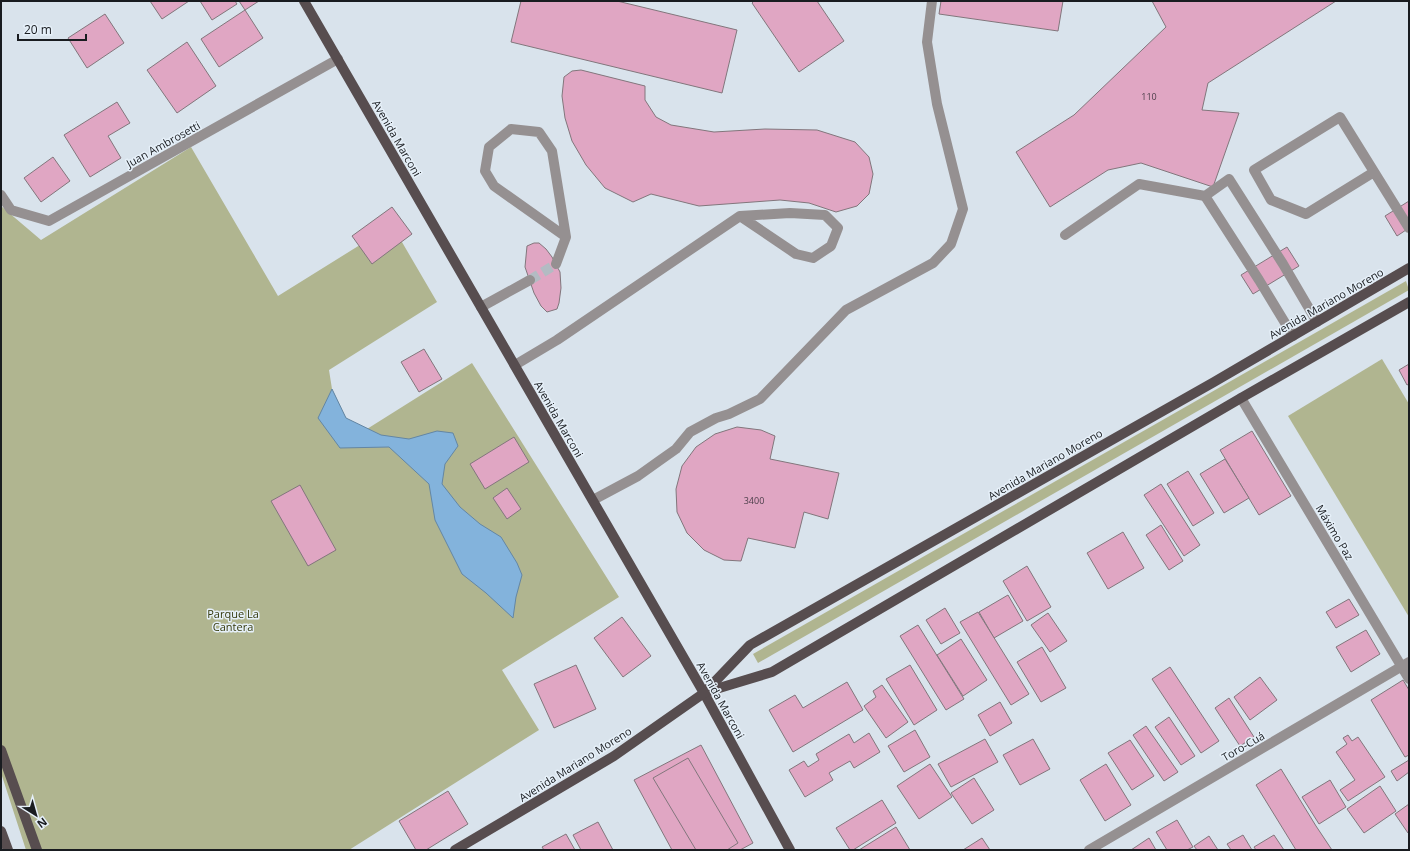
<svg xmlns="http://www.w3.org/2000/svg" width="1410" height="851" font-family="'Open Sans',sans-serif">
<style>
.green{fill:#b0b590}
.water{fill:#83b3dc;stroke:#6386a4}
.building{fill:#e0a6c3;stroke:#82767c}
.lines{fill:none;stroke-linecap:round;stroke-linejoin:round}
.minor-tunnel{stroke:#b3bbc3;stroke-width:10;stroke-dasharray:10 5;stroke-linecap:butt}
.minor{stroke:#959091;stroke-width:10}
.major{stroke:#574d4f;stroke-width:10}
.labels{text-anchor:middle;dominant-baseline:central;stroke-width:3;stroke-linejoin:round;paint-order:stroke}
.number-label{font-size:9px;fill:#4b3e49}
.street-label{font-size:11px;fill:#191c20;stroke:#e6f0f9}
.park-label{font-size:11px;fill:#353a0c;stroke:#e6f0f9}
</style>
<rect width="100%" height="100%" fill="#d9e3ec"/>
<!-- green -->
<g class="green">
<polygon points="191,147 278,296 392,225 437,302 329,370 332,389 346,418 367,429 472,363 619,597 502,670 539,730 349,850 26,850 1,773 1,206 41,240"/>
<polygon points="1406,281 1409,290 758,663 753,654"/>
<polygon points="1382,359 1409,404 1409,617 1288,416"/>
</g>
<!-- water -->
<polygon class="water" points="332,389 346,418 381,435 409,439 437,431 453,433 458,446 445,464 442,484 460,507 480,524 501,537 517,563 522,575 516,597 513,618 486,593 462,574 435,520 429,484 389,447 340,448 318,418"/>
<!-- building -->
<g class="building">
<polygon points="150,1 189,1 162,19"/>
<polygon points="200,1 235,1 237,4 212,20"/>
<polygon points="239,1 259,1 245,10"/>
<polygon points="521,1 617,1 737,30 722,93 511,42"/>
<polygon points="754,1 817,1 844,41 799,72 752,3"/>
<polygon points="941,1 1063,1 1058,31 939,14"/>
<polygon points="1152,1 1336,1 1208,83 1202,110 1239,113 1213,187 1141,163 1108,170 1050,207 1016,152 1074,115 1166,27"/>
<polygon points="245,10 263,38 219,67 201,39"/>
<polygon points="105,14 124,43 87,68 68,38"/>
<polygon points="187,42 216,86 177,113 147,70"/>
<polygon points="581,70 645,86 645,100 656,117 671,125 714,132 765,129 817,130 855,142 869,157 873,174 869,194 857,206 836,212 809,203 780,200 699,206 651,194 633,202 605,188 586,165 572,141 565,118 562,96 564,77 572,71"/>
<polygon points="117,102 130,123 108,136 121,158 90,177 64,135"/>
<polygon points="53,157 70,181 41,202 24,178"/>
<polygon points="1409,201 1409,228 1397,236 1385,216"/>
<polygon points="392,207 412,234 372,264 352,236"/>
<polygon points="534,243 539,243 546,249 552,257 560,272 561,288 559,303 557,309 547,312 541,306 534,293 525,267 527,246"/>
<polygon points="1287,247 1299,266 1253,294 1241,275"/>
<polygon points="424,349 442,379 419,392 401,362"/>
<polygon points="1409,364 1409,384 1407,385 1399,370"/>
<polygon points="737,427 761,430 775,436 770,459 839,473 828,519 804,512 795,548 748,538 741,561 724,560 704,550 687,533 677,512 676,489 682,466 696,447 715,434"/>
<polygon points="1252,431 1291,496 1259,515 1220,450"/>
<polygon points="514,437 529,462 485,489 470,464"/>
<polygon points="1225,459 1249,498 1224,513 1200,474"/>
<polygon points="1188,471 1214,513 1193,526 1167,484"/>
<polygon points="1161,484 1200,545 1184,556 1144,495"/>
<polygon points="300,485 336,550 308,566 271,501"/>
<polygon points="507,488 521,509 507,519 493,498"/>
<polygon points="1161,525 1183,561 1169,570 1146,535"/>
<polygon points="1123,532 1144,568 1108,589 1087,553"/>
<polygon points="1027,566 1051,607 1027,621 1003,581"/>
<polygon points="1008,595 1023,621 994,638 979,612"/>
<polygon points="1349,599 1359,615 1336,628 1326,612"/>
<polygon points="945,608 960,633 941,644 926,620"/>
<polygon points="978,612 1029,694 1011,705 960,622"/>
<polygon points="1048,613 1067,641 1050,652 1031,625"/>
<polygon points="622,617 651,656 623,677 594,638"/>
<polygon points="918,625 964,699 946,710 900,636"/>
<polygon points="1366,630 1380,654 1351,672 1336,647"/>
<polygon points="961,639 987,680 963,696 937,655"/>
<polygon points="1042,647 1066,688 1041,702 1017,662"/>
<polygon points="576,665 596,709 554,728 534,684"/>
<polygon points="910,665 937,710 914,725 886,679"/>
<polygon points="1170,667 1219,741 1201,753 1152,679"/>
<polygon points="1260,677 1277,700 1250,720 1234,697"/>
<polygon points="1403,680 1409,690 1409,755 1405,757 1371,700"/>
<polygon points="847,682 863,710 793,752 769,710 795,695 803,708"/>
<polygon points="882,685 908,722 886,738 864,706 876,697 873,691"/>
<polygon points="1229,698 1254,737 1240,746 1215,708"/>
<polygon points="1000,702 1012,723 990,736 978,715"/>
<polygon points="1169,717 1195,756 1181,765 1155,727"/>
<polygon points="1146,726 1178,772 1164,781 1133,735"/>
<polygon points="915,730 930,757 904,772 888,746"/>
<polygon points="869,733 880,752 854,768 850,761 829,773 833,780 805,797 789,770 804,761 808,767 819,760 816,754 849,734 854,743"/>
<polygon points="1348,735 1352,741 1358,737 1385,777 1348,801 1340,790 1355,780 1336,752 1347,744 1343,738"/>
<polygon points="985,739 998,762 951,787 938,764"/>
<polygon points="1033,739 1050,769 1020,785 1003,755"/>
<polygon points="1130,740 1154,776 1132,790 1108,753"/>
<polygon points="701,745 753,843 740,850 672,850 634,780"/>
<polygon points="688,758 738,843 727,850 696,850 653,778"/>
<polygon points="1409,760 1409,772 1397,781 1391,771"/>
<polygon points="930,764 952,797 919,819 897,786"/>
<polygon points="1106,764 1131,805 1105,821 1080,780"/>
<polygon points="1281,769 1316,826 1332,850 1296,850 1256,785"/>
<polygon points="974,778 994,810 972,824 951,793"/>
<polygon points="1330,780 1346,807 1319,824 1302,797"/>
<polygon points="1380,786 1396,811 1364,833 1347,809"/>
<polygon points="448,791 468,824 426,850 416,850 399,821"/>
<polygon points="882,800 896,823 853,850 850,850 836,828"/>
<polygon points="1409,804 1409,832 1408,833 1395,814"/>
<polygon points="1177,820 1193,847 1187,850 1167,850 1156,832"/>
<polygon points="598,822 613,850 581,850 573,835"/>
<polygon points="896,827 910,850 859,850"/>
<polygon points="566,834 575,850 544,850 542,847"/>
<polygon points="1243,835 1252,850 1231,850 1227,844"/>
<polygon points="1274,835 1284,850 1256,850 1254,847"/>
<polygon points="1209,836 1218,850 1197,850 1194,846"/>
<polygon points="982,838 990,850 963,850"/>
<polygon points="1149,838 1156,850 1131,850"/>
</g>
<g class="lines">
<!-- minor-tunnel -->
<polyline class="minor-tunnel" points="530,280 556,264"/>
<!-- minor -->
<g class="minor">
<polyline points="1374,172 1306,214 1271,200 1254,170 1340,117 1409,228"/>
<polyline points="1,195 11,210 49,221 338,59"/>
<polyline points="1205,196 1259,280 1293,336"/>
<polyline points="1065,235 1139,184 1205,196 1229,179 1283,264 1317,322"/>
<polyline points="556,264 566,237 552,151 539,132 511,129 489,147 485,171 494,186 566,237"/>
<polyline points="481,307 530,280"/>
<polyline points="515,365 557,340 740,216 790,213 825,215 838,228 831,246 813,258 796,254 740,216"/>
<polyline points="1241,398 1409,679"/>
<polyline points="593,500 638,476 659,461 676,449 690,432 716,418 729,414 760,399 846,310 933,263 951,244 963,209 937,104 927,42 932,1"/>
<polyline points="1089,850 1409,662"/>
</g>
<!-- major -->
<g class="major">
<polyline points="304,1 704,693 790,850"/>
<polyline points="706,692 772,672 1241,398 1409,302"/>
<polyline points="1,750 37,850"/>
<polyline points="1,831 8,850"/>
<polyline points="455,850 614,756 704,693 750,645 1214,382 1409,268"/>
</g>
</g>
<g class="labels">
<!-- number labels -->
<g class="number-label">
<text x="1149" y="96">110</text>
<text x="754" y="500">3400</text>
</g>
<!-- street labels -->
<g class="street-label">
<text transform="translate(397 138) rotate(60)">Avenida Marconi</text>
<text transform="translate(163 144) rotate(-29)">Juan Ambrosetti</text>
<text transform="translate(1326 303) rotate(-30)">Avenida Mariano Moreno</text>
<text transform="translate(559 419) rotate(60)">Avenida Marconi</text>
<text transform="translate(1045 464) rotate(-30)">Avenida Mariano Moreno</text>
<text transform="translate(1335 532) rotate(59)">Máximo Paz</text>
<text transform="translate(721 700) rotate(61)">Avenida Marconi</text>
<text transform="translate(1243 746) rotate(-30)">Toro-Cuá</text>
<text transform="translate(575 764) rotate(-32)">Avenida Mariano Moreno</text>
</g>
<!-- park labels -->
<g class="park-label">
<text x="233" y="613">Parque La<tspan x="233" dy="13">Cantera</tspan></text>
</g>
</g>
<!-- border -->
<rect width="1410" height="851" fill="none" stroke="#191c20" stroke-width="4"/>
<!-- north arrow -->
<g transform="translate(36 815) rotate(143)" stroke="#e6f0f9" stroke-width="3" paint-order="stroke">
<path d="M0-3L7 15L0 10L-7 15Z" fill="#191c20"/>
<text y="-6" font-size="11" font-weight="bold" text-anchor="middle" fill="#191c20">N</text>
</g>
<!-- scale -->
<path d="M18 34v6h68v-6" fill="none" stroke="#191c20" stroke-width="2"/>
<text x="24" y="34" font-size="12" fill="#191c20" stroke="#e6f0f9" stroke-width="3" paint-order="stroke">20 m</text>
</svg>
